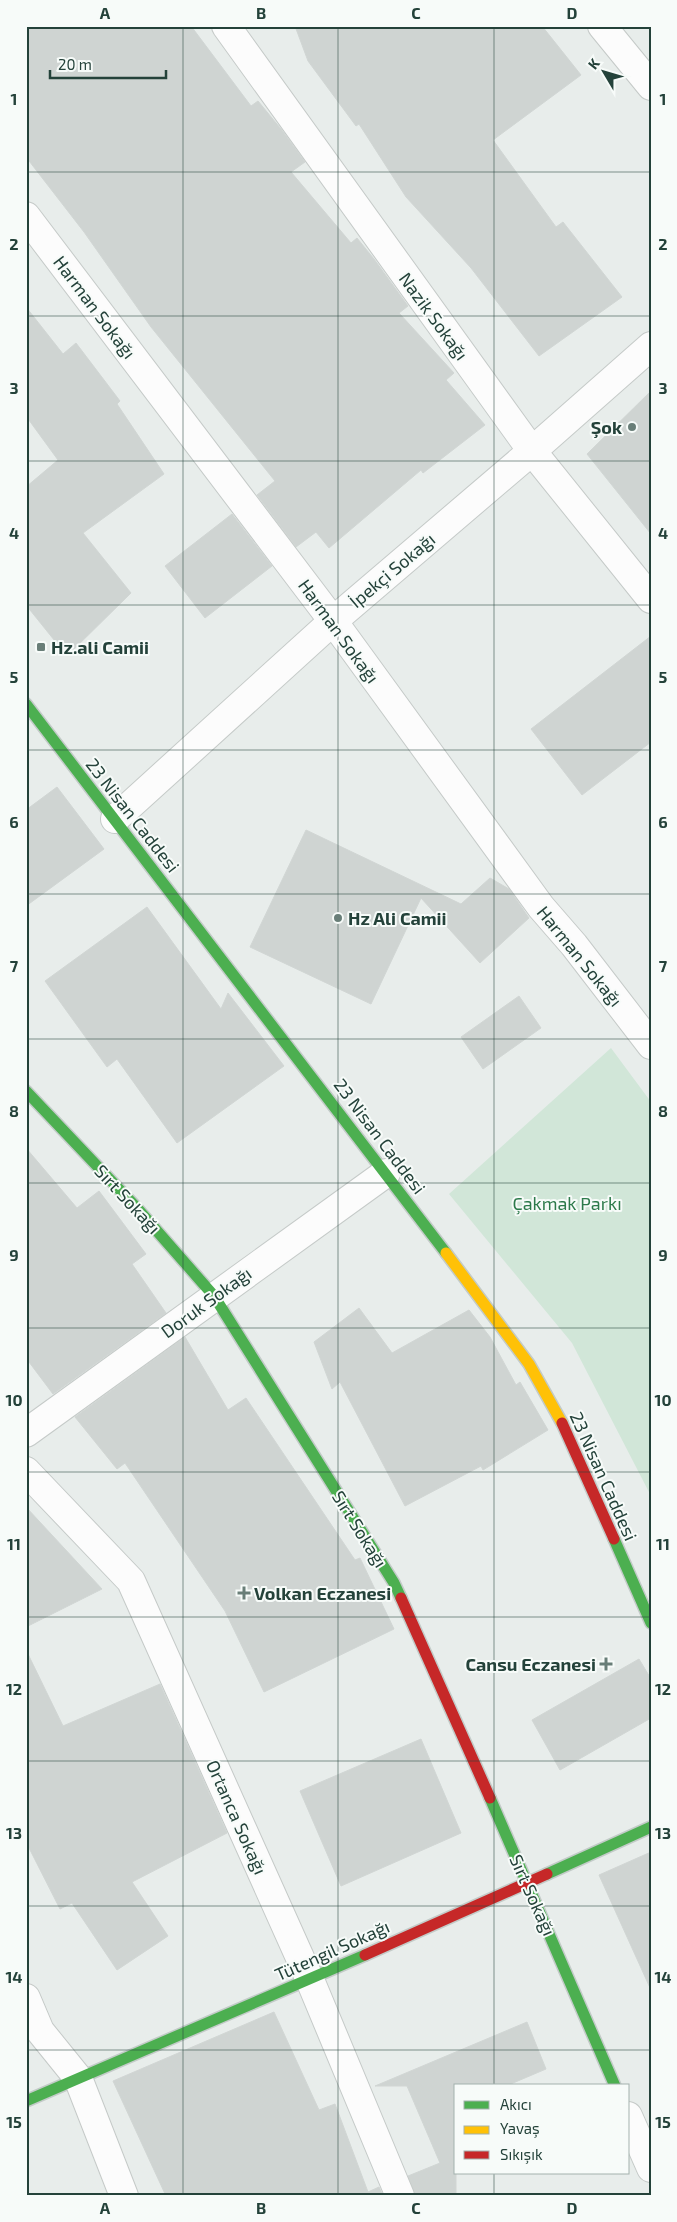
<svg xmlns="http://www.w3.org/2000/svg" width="677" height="2222" font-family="'Exo 2',sans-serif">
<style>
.green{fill:#d1e6d8}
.building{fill:#cfd4d2;stroke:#d1d6d4}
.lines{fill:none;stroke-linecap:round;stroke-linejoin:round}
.street-casing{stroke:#c5cac8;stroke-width:30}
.fast-casing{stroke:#c3cbc8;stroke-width:14}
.slow-casing{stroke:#c3cbc8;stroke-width:14}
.jam-casing{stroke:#c3cbc8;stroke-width:14}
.street{stroke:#fcfcfc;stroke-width:28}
.fast{stroke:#4caf50;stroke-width:11}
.slow{stroke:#ffc107;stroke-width:11}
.jam{stroke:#c62828;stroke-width:11}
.grid{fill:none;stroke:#24423a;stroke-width:1;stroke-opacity:0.55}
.poi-dot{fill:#697e78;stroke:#f7fbf9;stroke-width:2}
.labels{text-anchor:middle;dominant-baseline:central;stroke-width:4;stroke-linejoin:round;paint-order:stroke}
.street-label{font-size:18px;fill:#24423a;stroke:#f7fbf9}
.poi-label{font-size:18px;font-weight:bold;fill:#24423a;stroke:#f7fbf9;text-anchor:start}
.park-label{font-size:18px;fill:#2d7a4b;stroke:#f7fbf9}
.neatline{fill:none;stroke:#24423a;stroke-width:2}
.grid-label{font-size:16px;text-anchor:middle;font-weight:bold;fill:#24423a}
</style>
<rect width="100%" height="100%" fill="#e8edeb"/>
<!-- green -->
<polygon class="green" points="611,1048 651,1102 651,1496 572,1343 449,1194"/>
<!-- building -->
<g class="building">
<polygon points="26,26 191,26 251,106 258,101 281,129 305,162 291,172 351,243 357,238 374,259 408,306 399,313 454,373 446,380 485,425 423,473 421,470 329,548 316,532 296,547 257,495 275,481 151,327 84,232 26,157"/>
<polygon points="295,26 542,26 581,75 493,140 556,227 563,222 622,297 539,356 471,268 406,197 359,124 356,126 308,61"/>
<polygon points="26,307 63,354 76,343 120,401 117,404 164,474 83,533 131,593 67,656 26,605 26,487 58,460 26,416"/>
<polygon points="651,391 651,534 587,454"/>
<polygon points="232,514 272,566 205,618 165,566"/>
<polygon points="651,636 651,742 582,795 531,729"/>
<polygon points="57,787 104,849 26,906 26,810"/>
<polygon points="306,830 461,904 490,878 509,889 529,918 480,963 421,898 371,1004 250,947"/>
<polygon points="147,907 221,1009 228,993 284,1066 177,1143 117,1059 107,1067 45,981"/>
<polygon points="519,996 541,1028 483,1069 461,1037"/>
<polygon points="26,1148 77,1208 99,1191 146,1254 132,1264 166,1313 53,1394 26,1358"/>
<polygon points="359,1308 392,1353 469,1310 490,1337 516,1385 520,1382 548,1430 483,1470 481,1466 405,1506 340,1382 332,1389 314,1342"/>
<polygon points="185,1337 228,1410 246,1398 355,1560 360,1558 394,1629 264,1692 225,1611 125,1463 117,1469 75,1417"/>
<polygon points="26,1507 102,1589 26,1627"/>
<polygon points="26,1650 63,1726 160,1684 227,1833 132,1882 168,1936 117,1970 72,1903 60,1909 26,1842"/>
<polygon points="639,1659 651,1679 651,1718 560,1770 532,1720"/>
<polygon points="421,1739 461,1833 341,1886 300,1791"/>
<polygon points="651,1852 651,1990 599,1875"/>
<polygon points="274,2012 319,2110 335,2104 368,2192 379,2187 383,2196 166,2196 113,2081"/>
<polygon points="527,2022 546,2069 506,2086 456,2086 456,2196 415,2196 408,2176 440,2163 407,2086 375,2086"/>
</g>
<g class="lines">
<defs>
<g id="street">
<polyline points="226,26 532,451 651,599"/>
<polyline points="602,26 651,86"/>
<polyline points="26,216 333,621 541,907 574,945 651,1045"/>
<polyline points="115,819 333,621 532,451 651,346"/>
<polyline points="26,1433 386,1173"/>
<polyline points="26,1471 131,1581 310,1980 400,2196"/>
<polyline points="26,1998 40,2031 78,2078 124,2196"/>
<polyline points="628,2116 651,2168"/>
</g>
<g id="fast">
<polyline points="26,704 446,1253"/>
<polyline points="26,1091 136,1207 214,1296 394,1583 401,1598"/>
<polyline points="614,1539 651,1623"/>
<polyline points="490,1798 615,2086"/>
<polyline points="547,1874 651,1827"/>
<polyline points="26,2101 365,1955"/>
</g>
<polyline id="slow" points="446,1253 529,1364 562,1423"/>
<g id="jam">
<polyline points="562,1423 614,1539"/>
<polyline points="401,1598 490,1798"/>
<polyline points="365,1955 547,1874"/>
</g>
</defs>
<!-- street casing -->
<use href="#street" class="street-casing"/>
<!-- fast casing -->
<use href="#fast" class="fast-casing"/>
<!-- slow casing -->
<use href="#slow" class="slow-casing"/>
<!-- jam casing -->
<use href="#jam" class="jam-casing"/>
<!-- street -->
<use href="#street" class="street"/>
<!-- fast -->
<use href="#fast" class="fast"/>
<!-- slow -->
<use href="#slow" class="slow"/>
<!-- jam -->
<use href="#jam" class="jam"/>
</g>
<!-- grid -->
<path class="grid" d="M183,26v2170M338,26v2170M494,26v2060M26,172h625M26,316h625M26,461h625M26,605h625M26,750h625M26,894h625M26,1039h625M26,1183h625M26,1328h625M26,1472h625M26,1617h625M26,1761h625M26,1906h625M26,2050h625M494,2173v23"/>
<!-- markers -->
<g class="poi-dot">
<circle cx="632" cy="427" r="5"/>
<rect x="36" y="642" width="10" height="10" rx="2.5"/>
<circle cx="338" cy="918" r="5"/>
<path d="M241.5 1585.5h5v5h5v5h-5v5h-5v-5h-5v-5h5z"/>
<path d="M603.5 1656.5h5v5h5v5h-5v5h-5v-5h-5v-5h5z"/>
</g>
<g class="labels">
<!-- street labels -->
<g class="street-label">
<text transform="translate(95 307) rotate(53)">Harman Sokağı</text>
<text transform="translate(434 316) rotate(54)">Nazik Sokağı</text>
<text transform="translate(392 570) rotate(-40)">İpekçi Sokağı</text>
<text transform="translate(339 631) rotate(54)">Harman Sokağı</text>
<text transform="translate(133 815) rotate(52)">23 Nisan Caddesi</text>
<text transform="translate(580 956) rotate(51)">Harman Sokağı</text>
<text transform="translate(380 1136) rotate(53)">23 Nisan Caddesi</text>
<text transform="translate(128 1199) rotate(47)">Sırt Sokağı</text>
<text transform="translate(206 1302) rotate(-36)">Doruk Sokağı</text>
<text transform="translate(604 1476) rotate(66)">23 Nisan Caddesi</text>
<text transform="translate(360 1529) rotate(58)">Sırt Sokağı</text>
<text transform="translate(237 1817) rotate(66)">Ortanca Sokağı</text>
<text transform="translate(533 1895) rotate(66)">Sırt Sokağı</text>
<text transform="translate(332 1950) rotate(-24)">Tütengil Sokağı</text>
</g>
<!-- poi labels -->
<g class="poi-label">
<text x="622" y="427" text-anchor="end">Şok</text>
<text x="51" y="647">Hz.ali Camii</text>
<text x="348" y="918">Hz Ali Camii</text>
<text x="254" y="1593">Volkan Eczanesi</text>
<text x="596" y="1664" text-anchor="end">Cansu Eczanesi</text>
</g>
<!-- park labels -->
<g class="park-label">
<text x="567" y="1203">Çakmak Parkı</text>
</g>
</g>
<!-- border -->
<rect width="677" height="2222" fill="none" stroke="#f7fbf9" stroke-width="55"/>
<!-- legend -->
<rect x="454" y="2084" width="175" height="90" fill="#f7fbf9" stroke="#a3b1ad"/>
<rect x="464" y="2101" width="25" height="8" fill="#4caf50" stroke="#a3b1ad"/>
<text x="500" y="2110" font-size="15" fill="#24423a">Akıcı</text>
<rect x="464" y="2126" width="25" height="8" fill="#ffc107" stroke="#a3b1ad"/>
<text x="500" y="2134" font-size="15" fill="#24423a">Yavaş</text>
<rect x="464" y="2151" width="25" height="8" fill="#c62828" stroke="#a3b1ad"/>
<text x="500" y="2160" font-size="15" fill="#24423a">Sıkışık</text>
<!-- north arrow -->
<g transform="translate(604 72) rotate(308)" stroke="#f7fbf9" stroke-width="4" paint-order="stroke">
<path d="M0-4L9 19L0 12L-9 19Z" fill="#24423a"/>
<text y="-8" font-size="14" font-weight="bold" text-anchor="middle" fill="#24423a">K</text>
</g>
<!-- scale -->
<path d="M50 70v8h116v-8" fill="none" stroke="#24423a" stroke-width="2.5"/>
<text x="58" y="70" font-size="15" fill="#24423a" stroke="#f7fbf9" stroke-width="4" paint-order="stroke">20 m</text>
<rect x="28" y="28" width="622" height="2166" class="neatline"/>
<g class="grid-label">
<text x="105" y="19">A</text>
<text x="261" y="19">B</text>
<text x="416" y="19">C</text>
<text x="572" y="19">D</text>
<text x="14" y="105">1</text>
<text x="663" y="105">1</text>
<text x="14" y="250">2</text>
<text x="663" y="250">2</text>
<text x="14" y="394">3</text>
<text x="663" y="394">3</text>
<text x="14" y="539">4</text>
<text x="663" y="539">4</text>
<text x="14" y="683">5</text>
<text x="663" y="683">5</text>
<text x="14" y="828">6</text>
<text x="663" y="828">6</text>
<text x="14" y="972">7</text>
<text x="663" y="972">7</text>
<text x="14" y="1117">8</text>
<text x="663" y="1117">8</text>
<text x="14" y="1261">9</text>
<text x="663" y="1261">9</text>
<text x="14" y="1406">10</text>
<text x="663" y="1406">10</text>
<text x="14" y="1550">11</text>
<text x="663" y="1550">11</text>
<text x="14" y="1695">12</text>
<text x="663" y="1695">12</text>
<text x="14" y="1839">13</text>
<text x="663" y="1839">13</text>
<text x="14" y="1983">14</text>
<text x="663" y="1983">14</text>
<text x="14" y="2128">15</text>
<text x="663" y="2128">15</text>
<text x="105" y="2214">A</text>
<text x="261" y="2214">B</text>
<text x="416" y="2214">C</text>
<text x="572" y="2214">D</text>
</g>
</svg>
